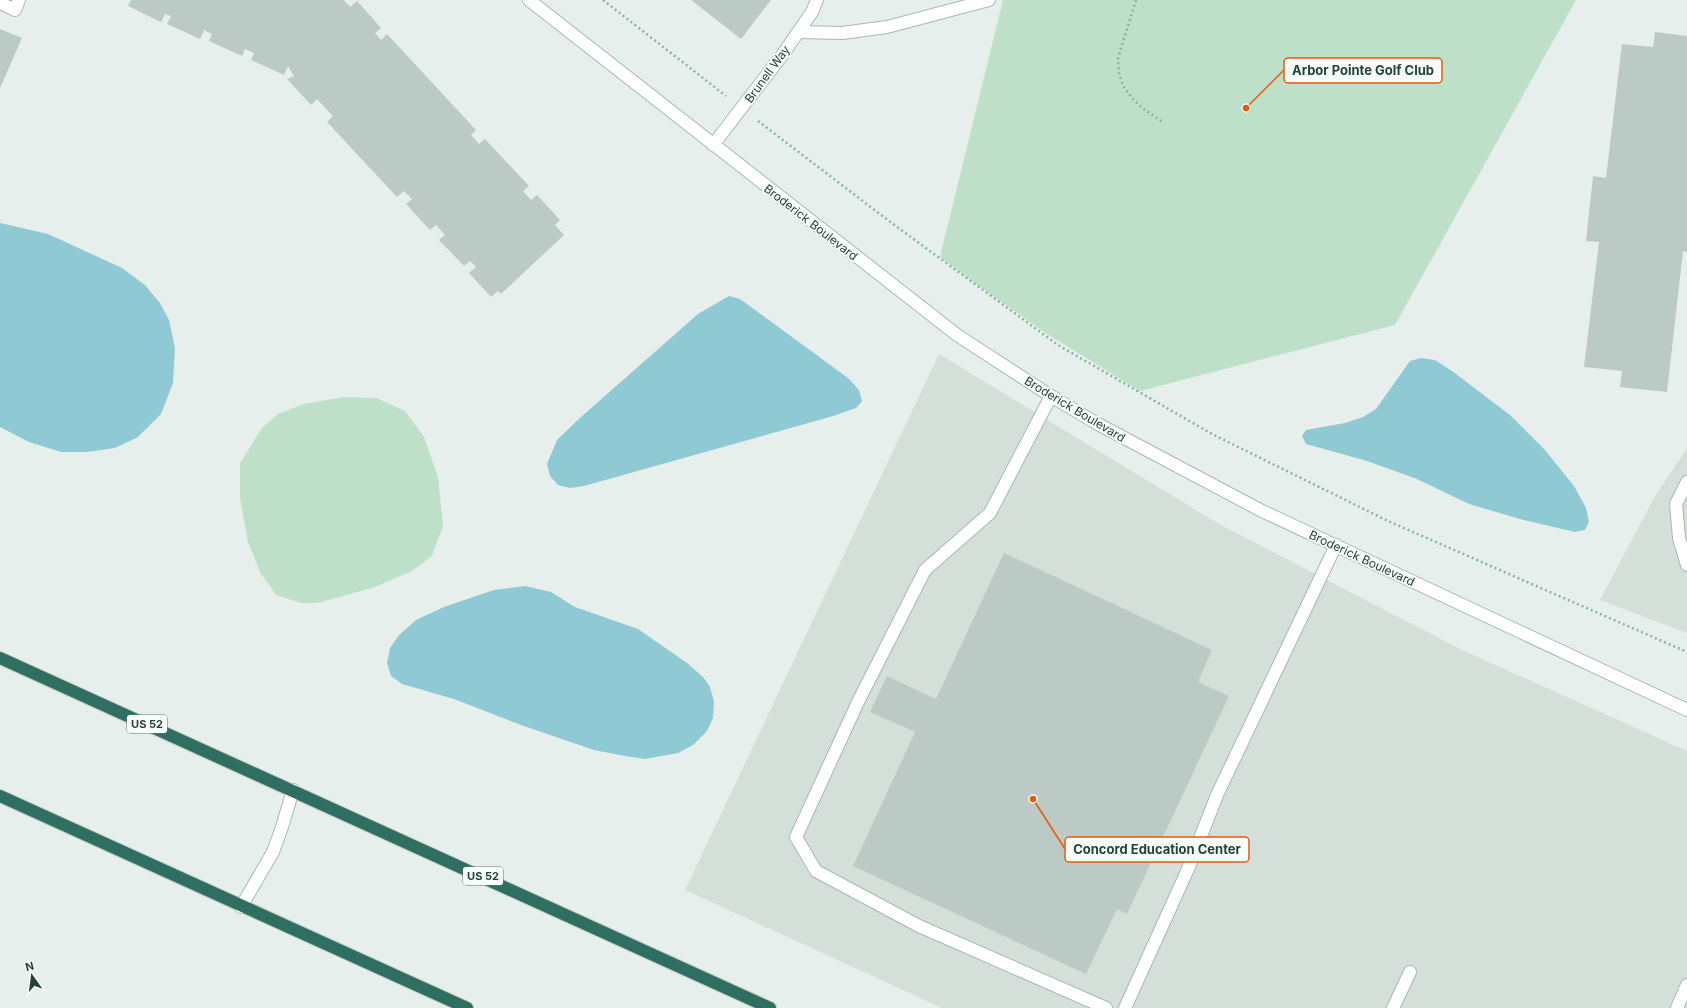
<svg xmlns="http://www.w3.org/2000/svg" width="1687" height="1008" font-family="Inter,sans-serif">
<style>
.built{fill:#d4dfda}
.green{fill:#bfe0c8}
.water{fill:#8ec9d4}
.building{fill:#bbcac4}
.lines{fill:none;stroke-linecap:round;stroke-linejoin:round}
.minor-casing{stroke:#a8b8b2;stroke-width:14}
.highway-casing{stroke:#c2cac8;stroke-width:14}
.path{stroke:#86b3a5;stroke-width:2.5;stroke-dasharray:2 3;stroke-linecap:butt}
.minor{stroke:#fff;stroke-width:12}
.highway{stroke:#2f6f62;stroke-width:12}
.labels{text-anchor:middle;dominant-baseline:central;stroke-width:3.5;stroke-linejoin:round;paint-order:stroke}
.shield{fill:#f7fbf9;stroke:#637a73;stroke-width:1}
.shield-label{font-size:11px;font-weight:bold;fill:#24423a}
.street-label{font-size:12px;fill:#24423a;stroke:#f7fbf9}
.leader{fill:none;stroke:#e8590c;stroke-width:1.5}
.callout-dot{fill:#e8590c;stroke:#f7fbf9;stroke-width:1.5}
.callout{fill:#f7fbf9;stroke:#e8590c;stroke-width:1.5}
.callout-label{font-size:13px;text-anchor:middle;font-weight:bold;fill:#24423a}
</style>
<rect width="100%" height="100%" fill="#e6efeb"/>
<!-- built -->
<g class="built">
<polygon points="939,354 1219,524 1462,650 1687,751 1687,1008 942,1008 685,890"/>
<polygon points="1687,448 1687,633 1600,600 1654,498"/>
</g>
<!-- green -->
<g class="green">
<polygon points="1003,0 1576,0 1395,325 1140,391 1047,334 979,286 940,257"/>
<polygon points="344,397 376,398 405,411 424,437 438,477 443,526 432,556 412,571 375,587 318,603 301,603 276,595 260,572 248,542 240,498 240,463 262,428 278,414 304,404"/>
</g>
<!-- water -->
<g class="water">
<polygon points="0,223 48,234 122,268 145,285 160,303 169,320 175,348 173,383 161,414 138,437 115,448 87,452 61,452 29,442 0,427"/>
<polygon points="729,296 740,299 848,378 859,390 862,401 856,408 833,416 584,486 570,488 558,485 550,476 547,464 557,440 581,417 698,314"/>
<polygon points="1421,358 1435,360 1452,371 1510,415 1544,449 1574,486 1586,508 1589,522 1585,530 1575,532 1520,519 1469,504 1417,479 1367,461 1306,444 1302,436 1306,430 1345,423 1363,417 1376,409 1410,361"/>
<polygon points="525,586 551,592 575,607 638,629 687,663 703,677 710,687 714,702 713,718 707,731 693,745 678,753 645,759 625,756 594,750 521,725 454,699 402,684 391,676 387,663 390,648 399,635 416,620 444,607 494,590"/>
</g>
<!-- building -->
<g class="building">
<polygon points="131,0 344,0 350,7 357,1 381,28 375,33 381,40 387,34 476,130 471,135 479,144 485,139 529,186 523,191 531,200 537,195 560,220 555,225 564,235 501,294 498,291 491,297 469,273 476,267 470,261 464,266 439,240 445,235 436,225 430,230 406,204 412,199 404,191 397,197 327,122 333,116 317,99 311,105 287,79 294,76 288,66 284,75 251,60 254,53 245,49 242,56 209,41 212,34 204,30 200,39 167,24 171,16 165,14 161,22 128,6"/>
<polygon points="691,0 771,0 741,39"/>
<polygon points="0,29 22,38 0,88"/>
<polygon points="1655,32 1687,36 1687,252 1683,251 1667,392 1620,387 1622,371 1584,367 1599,242 1586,241 1593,176 1606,178 1622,44 1653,47"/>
<polygon points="1004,553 1212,650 1198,682 1229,696 1127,914 1117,909 1086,974 853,866 915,732 870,712 887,676 936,699"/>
</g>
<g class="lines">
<defs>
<g id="minor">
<polyline points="529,0 957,335 1051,396 1096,423 1262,511 1687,710"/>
<polyline points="0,3 15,10 19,0"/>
<polyline points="798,32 842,33 887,27 989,0"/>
<polyline points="713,145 783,54 812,12 817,0"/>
<polyline points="1051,396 990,513 925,570 858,702 796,837 816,871 919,926 1106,1008"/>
<polyline points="1687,482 1676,504 1679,538 1687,565"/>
<polyline points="241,907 273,852 282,827 293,790"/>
<polyline points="1125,1008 1188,869 1217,795 1336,545"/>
<polyline points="1393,1008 1410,972"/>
<polyline points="1677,1008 1687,985"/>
</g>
<g id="highway">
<polyline points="0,658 770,1008"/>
<polyline points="0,796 467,1008"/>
</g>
</defs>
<!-- minor casing -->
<use href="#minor" class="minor-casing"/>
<!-- highway casing -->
<use href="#highway" class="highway-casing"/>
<!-- path -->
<g class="path">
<polyline points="603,0 726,96"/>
<polyline points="1136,0 1118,58 1119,73 1123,86 1133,99 1141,107 1164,123"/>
<polyline points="758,121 889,221 1058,345 1212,434 1388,521 1687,652"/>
</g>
<!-- minor -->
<use href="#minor" class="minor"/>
<!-- highway -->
<use href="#highway" class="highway"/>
</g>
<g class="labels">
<!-- shield labels -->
<g class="shield">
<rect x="127" y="715" width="40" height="18" rx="3"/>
<rect x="463" y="867" width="40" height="18" rx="3"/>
</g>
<g class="shield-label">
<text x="147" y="724">US 52</text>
<text x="483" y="876">US 52</text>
</g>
<!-- street labels -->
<g class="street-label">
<text transform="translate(767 74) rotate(-54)">Brunell Way</text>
<text transform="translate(811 222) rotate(38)">Broderick Boulevard</text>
<text transform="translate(1075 409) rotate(31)">Broderick Boulevard</text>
<text transform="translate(1362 558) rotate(25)">Broderick Boulevard</text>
</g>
</g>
<!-- callouts -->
<path class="leader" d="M1246 108L1284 70M1033 799L1065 849"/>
<g class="callout-dot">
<circle cx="1246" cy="108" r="4"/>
<circle cx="1033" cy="799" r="4"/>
</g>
<g class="callout">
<rect x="1284" y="58" width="158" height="25" rx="4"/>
<rect x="1065" y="837" width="184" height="25" rx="4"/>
</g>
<g class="callout-label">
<text x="1363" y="75">Arbor Pointe Golf Club</text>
<text x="1157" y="854">Concord Education Center</text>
</g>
<!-- north arrow -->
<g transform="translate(32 976) rotate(346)" stroke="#f7fbf9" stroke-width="3" paint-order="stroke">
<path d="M0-3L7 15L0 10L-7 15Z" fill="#24423a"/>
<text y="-6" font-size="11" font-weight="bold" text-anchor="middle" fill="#24423a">N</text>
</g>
</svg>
